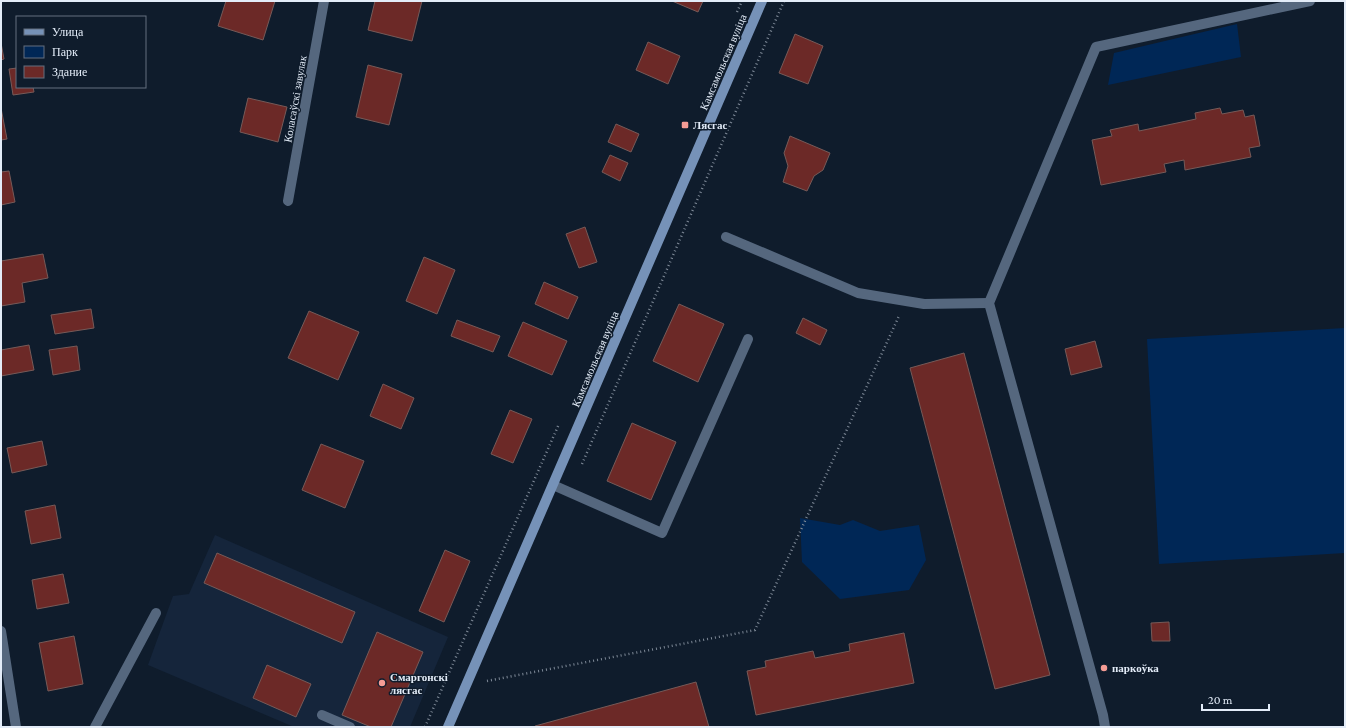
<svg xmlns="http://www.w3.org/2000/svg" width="1346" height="728" font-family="'Crimson Pro',serif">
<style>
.built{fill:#15253b}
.green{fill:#002756}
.building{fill:#6c2927;stroke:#765a58}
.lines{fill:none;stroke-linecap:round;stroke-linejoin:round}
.path{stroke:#7e8997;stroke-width:2.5;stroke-dasharray:1 3;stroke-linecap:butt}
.lane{stroke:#55677e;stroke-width:10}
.street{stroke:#55677e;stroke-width:10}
.secondary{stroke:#7692b8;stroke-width:10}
.poi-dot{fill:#f59c95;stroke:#0f1c2c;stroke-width:1.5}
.labels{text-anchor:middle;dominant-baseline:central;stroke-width:3;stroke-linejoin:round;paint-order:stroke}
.street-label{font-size:11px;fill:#e3ecf8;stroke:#0f1c2c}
.poi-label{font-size:11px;font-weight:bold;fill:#e3ecf8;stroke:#0f1c2c;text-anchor:start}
</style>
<rect width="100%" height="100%" fill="#0f1c2c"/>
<!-- built -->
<polygon class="built" points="215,535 448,637 410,727 294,727 148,665 173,596 189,594"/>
<!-- green -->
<g class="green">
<polygon points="1237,24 1241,57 1108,85 1114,53"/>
<polygon points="1345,328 1345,553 1159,564 1147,339"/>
<polygon points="800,518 840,525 853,520 880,531 919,525 926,560 909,590 840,599 802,562"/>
</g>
<!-- building -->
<g class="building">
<polygon points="226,1 275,1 263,40 218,26"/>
<polygon points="375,1 422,1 412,41 368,30"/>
<polygon points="672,1 703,1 698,12"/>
<polygon points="795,34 823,46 808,84 779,73"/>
<polygon points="648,42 680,56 668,84 636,70"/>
<polygon points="1,43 4,59 1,60"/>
<polygon points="368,65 402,74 389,125 356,117"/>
<polygon points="17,68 17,87 33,87 34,92 13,95 9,69"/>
<polygon points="248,98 287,107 278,142 240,132"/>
<polygon points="1,108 7,139 1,140"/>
<polygon points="1220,108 1222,114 1243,110 1245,117 1254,115 1260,146 1249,148 1251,157 1185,170 1184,160 1164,164 1166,172 1101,185 1092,140 1112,136 1110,130 1138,124 1139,131 1196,119 1195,113"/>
<polygon points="616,124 639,134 631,152 608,142"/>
<polygon points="790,136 830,153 823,170 814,176 807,191 783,182 788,166 784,153"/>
<polygon points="610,155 628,163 620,181 602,172"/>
<polygon points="9,171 15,202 1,205 1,172"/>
<polygon points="585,227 597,262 579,268 566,234"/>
<polygon points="43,254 48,278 22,283 25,302 1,306 1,261"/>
<polygon points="424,257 455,270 437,314 406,301"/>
<polygon points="544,282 578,297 568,319 535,304"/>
<polygon points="679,304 724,324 698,382 653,361"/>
<polygon points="91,309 94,328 55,334 51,315"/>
<polygon points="309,311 359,332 338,380 288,358"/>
<polygon points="803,318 827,330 820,345 796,333"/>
<polygon points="457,320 500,336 493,352 451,336"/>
<polygon points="523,322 567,341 552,375 508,356"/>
<polygon points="1095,341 1102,367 1071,375 1065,349"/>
<polygon points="29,345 34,370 1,376 1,350"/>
<polygon points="77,346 80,370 53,375 49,350"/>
<polygon points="964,353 1050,675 995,689 910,368"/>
<polygon points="383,384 414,398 401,429 370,416"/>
<polygon points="510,410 532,419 513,463 491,454"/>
<polygon points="632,423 676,442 651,500 607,481"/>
<polygon points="42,441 47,465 12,473 7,448"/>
<polygon points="321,444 364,461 345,508 302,490"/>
<polygon points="55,505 61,538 31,544 25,511"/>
<polygon points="445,550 470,561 444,622 419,611"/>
<polygon points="217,553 355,612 342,643 204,583"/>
<polygon points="63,574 69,603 37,609 32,580"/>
<polygon points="1169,622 1170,641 1152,641 1151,623"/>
<polygon points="377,632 423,652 391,727 371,727 342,715"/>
<polygon points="904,633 914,683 756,715 747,671 766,667 765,661 813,651 815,658 850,651 849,644"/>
<polygon points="74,636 83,684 48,691 39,643"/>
<polygon points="267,665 311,684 296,717 253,698"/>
<polygon points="696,682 709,727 536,727 535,726"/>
</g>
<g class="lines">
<!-- path -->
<g class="path">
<polyline points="737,12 742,1"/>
<polyline points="582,464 784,1"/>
<polyline points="487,681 755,630 899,316"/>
<polyline points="425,727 559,424"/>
</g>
<!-- lane -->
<g class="lane">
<polyline points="288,201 324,1"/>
<polyline points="726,237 858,293 924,304 989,303"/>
<polyline points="553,485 662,533 748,339"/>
<polyline points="322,715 350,727"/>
<polyline points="95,727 156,613"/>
<polyline points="1105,727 1103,715 989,303 1096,47 1310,1"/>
</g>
<!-- street -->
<polyline class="street" points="1,631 16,727"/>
<!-- secondary -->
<polyline class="secondary" points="448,727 762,1"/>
</g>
<!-- markers -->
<g class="poi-dot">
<rect x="681" y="121" width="8" height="8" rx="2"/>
<circle cx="1104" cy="668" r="4"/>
<circle cx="382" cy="683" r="4"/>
</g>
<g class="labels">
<!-- street labels -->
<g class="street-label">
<text transform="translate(723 62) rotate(-67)">Камсамольская вуліца</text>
<text transform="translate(295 99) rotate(-80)">Коласаўскі завулак</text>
<text transform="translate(595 359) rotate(-67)">Камсамольская вуліца</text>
</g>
<!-- poi labels -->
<g class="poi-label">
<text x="693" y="125">Лясгас</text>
<text x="1112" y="668">паркоўка</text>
<text x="390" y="677">Смаргонскі<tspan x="390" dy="13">лясгас</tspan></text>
</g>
</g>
<!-- border -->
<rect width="1346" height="728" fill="none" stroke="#e3ecf8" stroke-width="4"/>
<!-- legend -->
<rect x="16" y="16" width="130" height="72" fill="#0f1c2c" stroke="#646f7e"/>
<rect x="24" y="29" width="20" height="6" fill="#7692b8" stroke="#646f7e"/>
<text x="52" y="36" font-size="12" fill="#e3ecf8">Улица</text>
<rect x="24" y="46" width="20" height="12" fill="#002756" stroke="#646f7e"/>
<text x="52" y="56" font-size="12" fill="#e3ecf8">Парк</text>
<rect x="24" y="66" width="20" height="12" fill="#6c2927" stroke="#646f7e"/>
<text x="52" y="76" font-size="12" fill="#e3ecf8">Здание</text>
<!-- scale -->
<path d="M1202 704v6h67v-6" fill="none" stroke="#e3ecf8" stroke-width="2"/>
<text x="1208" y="704" font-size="12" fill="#e3ecf8" stroke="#0f1c2c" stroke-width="3" paint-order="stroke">20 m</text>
</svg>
